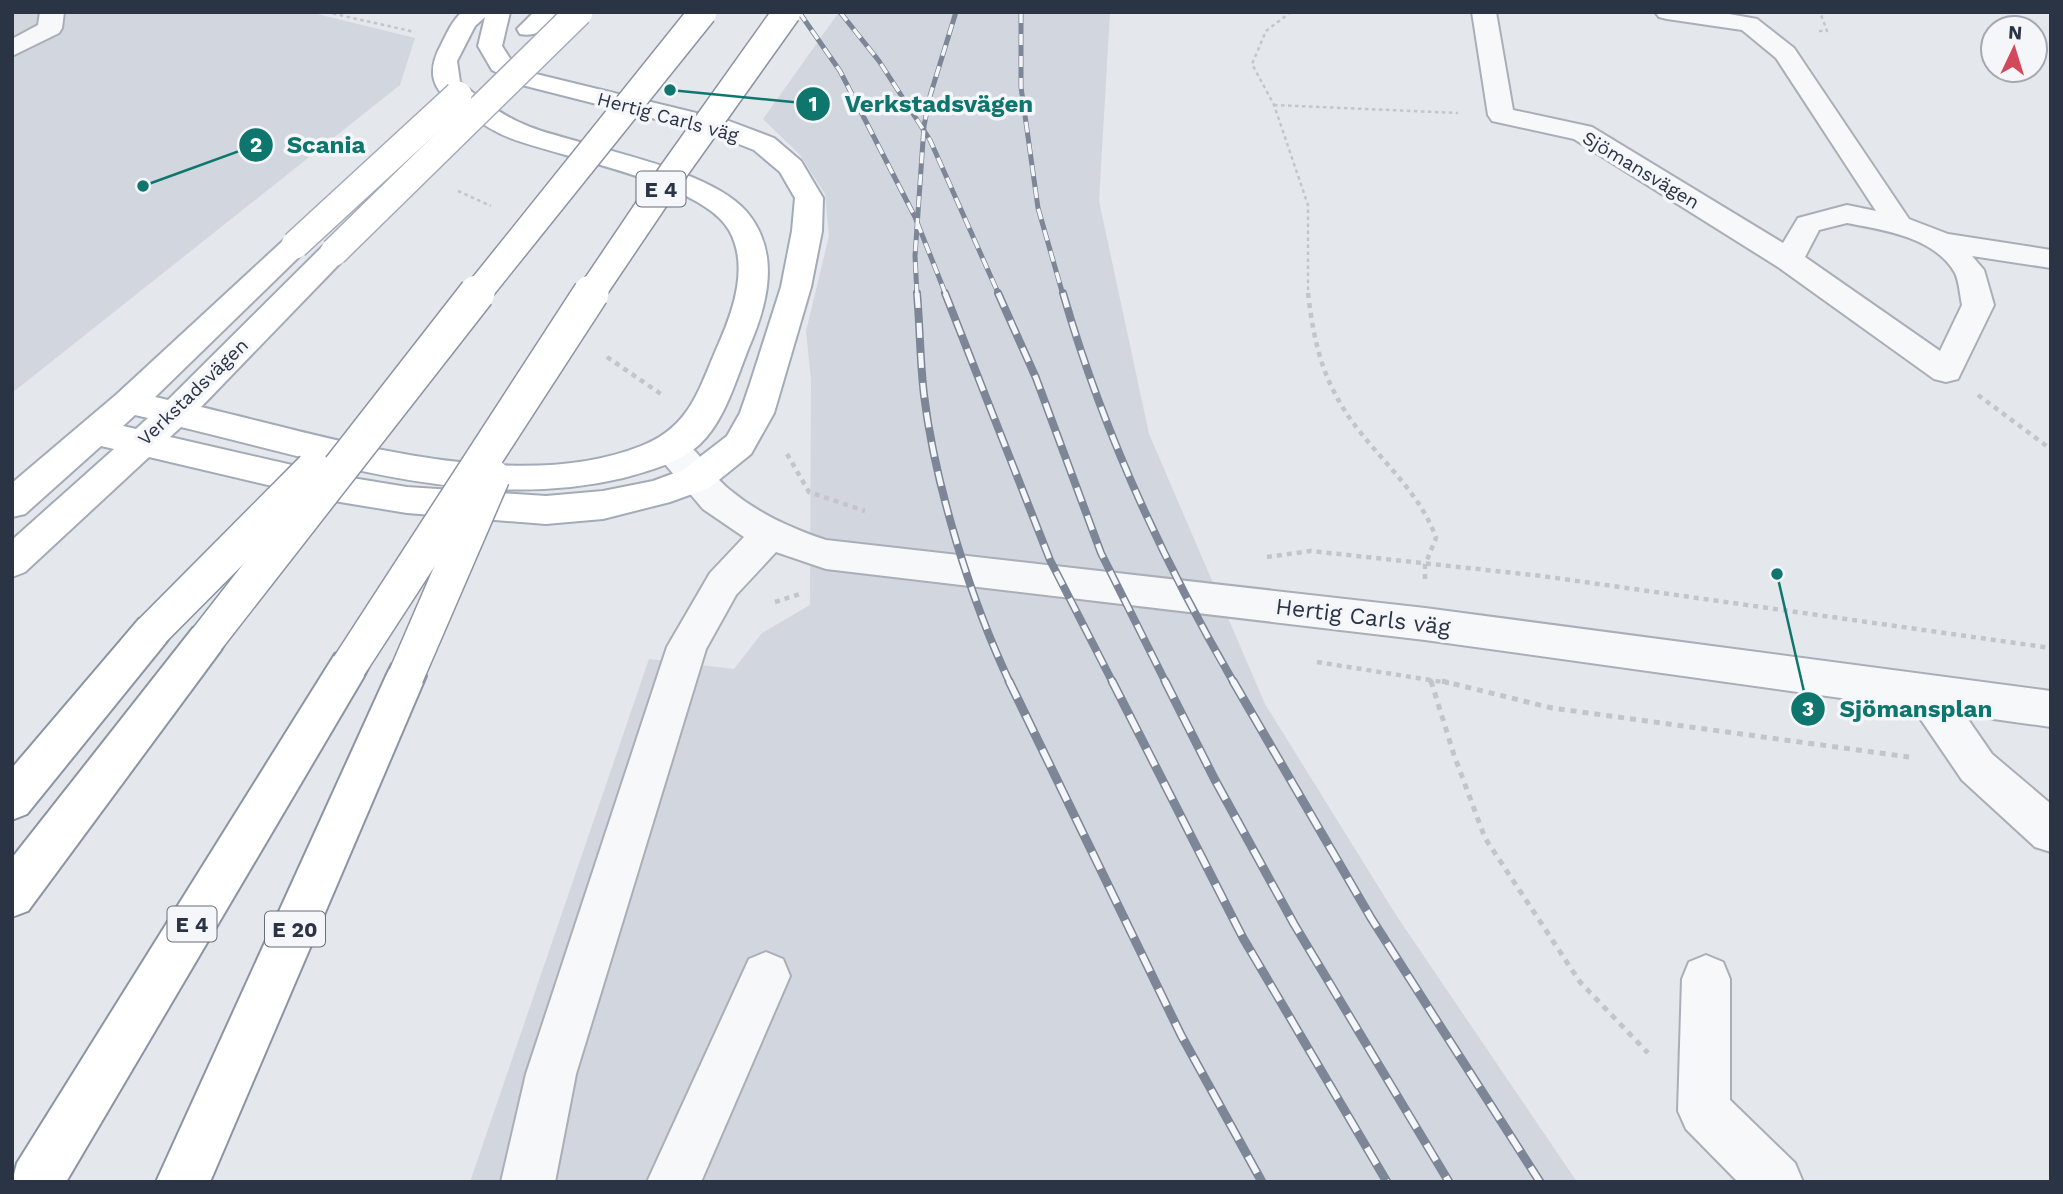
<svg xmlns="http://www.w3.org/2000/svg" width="2063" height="1194" font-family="'Work Sans',sans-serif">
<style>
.built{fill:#d2d6de}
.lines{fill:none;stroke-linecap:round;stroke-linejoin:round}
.minor-casing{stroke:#a9aeb7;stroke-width:4}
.major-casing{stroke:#a3abb8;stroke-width:4}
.highway-casing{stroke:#8b94a3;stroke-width:4}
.path-far2{stroke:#c2c5cb;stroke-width:2.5;stroke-dasharray:3.5 3.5;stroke-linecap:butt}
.path-far1{stroke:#c2c5cb;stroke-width:4.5;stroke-dasharray:5 5;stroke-linecap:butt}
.path{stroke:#c2c5cb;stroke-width:5;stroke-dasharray:6 6;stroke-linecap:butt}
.minor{fill:#f7f8fa;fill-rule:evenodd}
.major{fill:#fff;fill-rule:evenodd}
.highway{fill:#fff;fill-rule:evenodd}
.rail-far2-casing{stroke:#7d8696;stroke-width:5}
.rail-far1-casing{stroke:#7d8696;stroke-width:8}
.rail-casing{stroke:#7d8696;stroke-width:9}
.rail-far2{stroke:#f4f6f9;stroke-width:3.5;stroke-dasharray:11;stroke-linecap:butt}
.rail-far1{stroke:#f4f6f9;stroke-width:5;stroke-dasharray:15;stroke-linecap:butt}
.rail{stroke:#f4f6f9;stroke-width:6;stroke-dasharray:19;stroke-linecap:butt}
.major-bridge-casing{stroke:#a3abb8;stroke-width:30;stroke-linecap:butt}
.highway-bridge-far1-casing{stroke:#8b94a3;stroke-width:30;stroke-linecap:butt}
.highway-bridge-casing{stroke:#8b94a3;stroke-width:38;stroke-linecap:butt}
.major-bridge{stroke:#fff;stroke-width:27}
.highway-bridge-far1{stroke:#fff;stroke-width:27}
.highway-bridge{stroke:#fff;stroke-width:35}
.labels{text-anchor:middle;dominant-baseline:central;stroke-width:7;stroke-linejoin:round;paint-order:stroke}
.far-street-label{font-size:19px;fill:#2b3445;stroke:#f4f6f9}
.shield{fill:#f4f6f9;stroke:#676e7b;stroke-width:2}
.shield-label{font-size:21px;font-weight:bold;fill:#2b3445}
.street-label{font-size:23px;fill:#2b3445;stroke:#f4f6f9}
.leader{fill:none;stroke:#0f766e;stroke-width:2.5}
.callout-dot{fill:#0f766e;stroke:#f4f6f9;stroke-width:2.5}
.mark-label{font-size:21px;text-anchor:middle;font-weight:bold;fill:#fff}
.callout-label{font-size:24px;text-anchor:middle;font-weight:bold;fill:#0f766e;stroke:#f4f6f9;stroke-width:7;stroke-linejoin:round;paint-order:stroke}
</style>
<rect width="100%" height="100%" fill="#e4e7ec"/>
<!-- built -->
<g class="built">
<polygon points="12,12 309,12 415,38 400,85 12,393"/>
<polygon points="839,12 1110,12 1099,201 1149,434 1265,704 1396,915 1577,1182 470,1182 649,659 734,669 762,633 810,605 811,379 806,331 829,236 825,194 800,155 763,119"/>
</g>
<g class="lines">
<defs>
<g id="minor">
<polygon points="40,12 64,12 62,28 59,33 12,56 12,39 38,25"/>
<path d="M1472,12h24l17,98 79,17 191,116 15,-25 49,-13 29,6 -100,-153 -34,-28 -75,-11 -8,-2 -4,-5h63l39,7 37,29 115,171 39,15 103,16v18l-79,-12 12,14 10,35 -36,74 -12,3 -12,-3 -156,-112 -204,-128 -82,-18 -4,-6zM1847,223c36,7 88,14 108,50 4,8 5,22 7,32l-22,46 -135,-94 14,-27z"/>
<path d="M671,435c26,8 38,39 59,55 29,24 61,38 96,50l599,68 626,83v36l-86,-12 27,39 59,50v48l-16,-5 -73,-67 -49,-72 -488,-68 -599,-71 -50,-17 -40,43 -30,54 -130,425 -21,108h-54l25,-108 141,-427 43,-74 34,-36 -41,-28 -44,-52 -5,-9 5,-9z"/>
<polygon points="766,952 783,959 790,976 701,1182 647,1182 749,959"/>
<polygon points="1706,955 1723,962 1730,979 1730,1100 1795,1163 1803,1182 1738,1182 1686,1129 1678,1111 1682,979 1689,962"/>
</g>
<g id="major">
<path d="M462,12h48l-8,34 9,14 25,14 193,47 45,17 27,23 22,37 -1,33 -11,56 -37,126 -23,41 -42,34 -39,14 -67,17 -57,5 -139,-11 -67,-11 -191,-45 -124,115 -13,5v-37l102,-91 -13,-3 -76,68 -13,3v-34l105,-89 168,-155 10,-3 10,3 5,6 -5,6 -150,146 13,3 155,-154 11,-3 11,3 4,6 -4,6 -144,149c129,30 312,90 440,39 50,-19 58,-58 78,-103 15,-34 30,-78 10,-113 -27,-48 -167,-72 -219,-92 -18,-7 -34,-18 -48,-29 -8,-6 -21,-13 -25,-22 -8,-14 -3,-29 4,-42 6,-12 11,-24 21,-33zM485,17l-7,29 14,24 26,14 193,49 43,17 26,22 15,26 -3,33 -11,56 -32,100 -9,26 -13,23 -44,34 -30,11 -50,10 -57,5 -139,-9 -67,-11 -170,-39 11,-10c144,34 294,86 442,51 26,-7 55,-15 76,-33 26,-24 37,-66 50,-98 19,-44 32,-95 -3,-136 -39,-44 -159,-63 -216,-84 -26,-10 -49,-27 -70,-45l-3,-21 18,-35zM135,415l13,3 -12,11 -13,-3z"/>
<path d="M534,12h26c-10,14 -23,26 -40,22l-3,-5z"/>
</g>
<g id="highway">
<polygon points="153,614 167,619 173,630 167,641 27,814 12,820 12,768 139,619"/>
<polygon points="207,623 221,628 227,639 221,650 28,911 12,917 12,858 193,628"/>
<polygon points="349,649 363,654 369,666 363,678 66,1182 12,1182 17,1163 335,654"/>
<polygon points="406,659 420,664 426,676 210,1182 156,1182 386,676 392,664"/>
</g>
</defs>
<!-- minor casing -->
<use href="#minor" class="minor-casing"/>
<!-- major casing -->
<use href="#major" class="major-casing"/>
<!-- highway casing -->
<use href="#highway" class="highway-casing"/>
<!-- path-far2 -->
<g class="path-far2">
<polyline points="326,12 415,32"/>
<polyline points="1291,12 1266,31 1252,64 1274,105 1308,205 1308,295"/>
<polyline points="1819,31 1827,31 1820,12"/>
<polyline points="1274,105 1458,113"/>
<polyline points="458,191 491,206"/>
</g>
<!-- path-far1 -->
<g class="path-far1">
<path d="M1308,293c6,51 15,89 46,131 28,38 67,70 82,114l-11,27v14"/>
<polyline points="607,357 661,394"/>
<polyline points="1978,395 2048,447"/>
<polyline points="787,454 809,492 865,511"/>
<polyline points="1267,557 1311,551 1542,576 2051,648"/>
<polyline points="775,602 800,594"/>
<polyline points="1317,662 1449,683"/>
<polyline points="1430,679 1431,683"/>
</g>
<!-- path -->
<g class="path">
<polyline points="1431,681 1454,755 1485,838 1580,982 1648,1053"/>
<polyline points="1442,681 1552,708 1909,757"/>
</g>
<!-- minor -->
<use href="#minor" class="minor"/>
<!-- major -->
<use href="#major" class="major"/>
<!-- highway -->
<use href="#highway" class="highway"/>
<defs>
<g id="rail-far2">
<polyline points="799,12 840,71 915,217 946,295"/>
<polyline points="840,12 879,61 930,140 999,295"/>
<polyline points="1021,12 1021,87 1038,208 1063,295"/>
<polyline points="917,295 915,256 924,126 930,96 956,12"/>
</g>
<g id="rail-far1">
<path d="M917,293c3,34 3,69 7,102 11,90 47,206 86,288"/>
<polyline points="945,293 1050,560 1113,683"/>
<polyline points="998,293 1036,378 1101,553 1166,683"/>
<path d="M1063,293c39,136 100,268 171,390"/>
</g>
<g id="rail">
<polyline points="1009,681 1181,1035 1262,1182"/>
<polyline points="1112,681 1243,938 1387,1182"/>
<polyline points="1165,681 1215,780 1294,924 1449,1182"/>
<polyline points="1233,681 1371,918 1540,1182"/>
</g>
</defs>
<!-- rail-far2 casing -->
<use href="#rail-far2" class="rail-far2-casing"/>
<!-- rail-far1 casing -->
<use href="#rail-far1" class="rail-far1-casing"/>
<!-- rail casing -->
<use href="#rail" class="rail-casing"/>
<!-- rail-far2 -->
<use href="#rail-far2" class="rail-far2"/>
<!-- rail-far1 -->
<use href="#rail-far1" class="rail-far1"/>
<!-- rail -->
<use href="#rail" class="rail"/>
<defs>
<g id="major-bridge">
<polyline points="295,245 458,95"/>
<polyline points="334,252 579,12"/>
</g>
<g id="highway-bridge-far1">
<polyline points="476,295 703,12"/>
<polyline points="590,295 673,172 787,12"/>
</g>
<g id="highway-bridge">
<polyline points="153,630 313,469"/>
<polyline points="207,639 477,293"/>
<polyline points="349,666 591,293"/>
<polyline points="406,676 492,477"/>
</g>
</defs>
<!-- major-bridge casing -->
<use href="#major-bridge" class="major-bridge-casing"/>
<!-- highway-bridge-far1 casing -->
<use href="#highway-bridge-far1" class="highway-bridge-far1-casing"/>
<!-- highway-bridge casing -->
<use href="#highway-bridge" class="highway-bridge-casing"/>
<!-- major-bridge -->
<use href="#major-bridge" class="major-bridge"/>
<!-- highway-bridge-far1 -->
<use href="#highway-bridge-far1" class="highway-bridge-far1"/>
<!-- highway-bridge -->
<use href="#highway-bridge" class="highway-bridge"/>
</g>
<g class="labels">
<!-- far-street labels -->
<g class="far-street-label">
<text transform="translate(668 117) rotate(15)">Hertig Carls väg</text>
<text transform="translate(1641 170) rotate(31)">Sjömansvägen</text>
<text transform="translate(193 392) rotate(-44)">Verkstadsvägen</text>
</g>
<!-- shield labels -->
<g class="shield">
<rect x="636.5" y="171.5" width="49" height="35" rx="5"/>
<rect x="167.5" y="906.5" width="49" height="35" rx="5"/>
<rect x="265" y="911.5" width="60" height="35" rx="5"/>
</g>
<g class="shield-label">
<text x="661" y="189">E 4</text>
<text x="192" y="924">E 4</text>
<text x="295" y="929">E 20</text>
</g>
<!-- street labels -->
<g class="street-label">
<text transform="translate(1363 617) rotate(7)">Hertig Carls väg</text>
</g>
</g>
<!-- callouts -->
<path class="leader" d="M670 90L813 104M143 186L256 145M1777 574L1808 709"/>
<g class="callout-dot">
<circle cx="670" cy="90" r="7"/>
<circle cx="143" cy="186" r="7"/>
<circle cx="1777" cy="574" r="7"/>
<circle cx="813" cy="104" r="18"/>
<circle cx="256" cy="145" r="18"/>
<circle cx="1808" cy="709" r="18"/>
</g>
<g class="mark-label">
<text x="813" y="111">1</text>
<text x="256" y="152">2</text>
<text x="1808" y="716">3</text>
</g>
<g class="callout-label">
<text x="939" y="112">Verkstadsvägen</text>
<text x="326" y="153">Scania</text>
<text x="1916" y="717">Sjömansplan</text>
</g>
<!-- border -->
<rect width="2063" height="1194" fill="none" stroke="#2b3445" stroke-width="28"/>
<!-- north arrow -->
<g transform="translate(2014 49) rotate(4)"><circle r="33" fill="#f4f6f9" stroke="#a4a8b1" stroke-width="2"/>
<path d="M0-5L12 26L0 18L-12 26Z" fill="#d1495b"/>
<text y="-10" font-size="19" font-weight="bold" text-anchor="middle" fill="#2b3445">N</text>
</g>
</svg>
